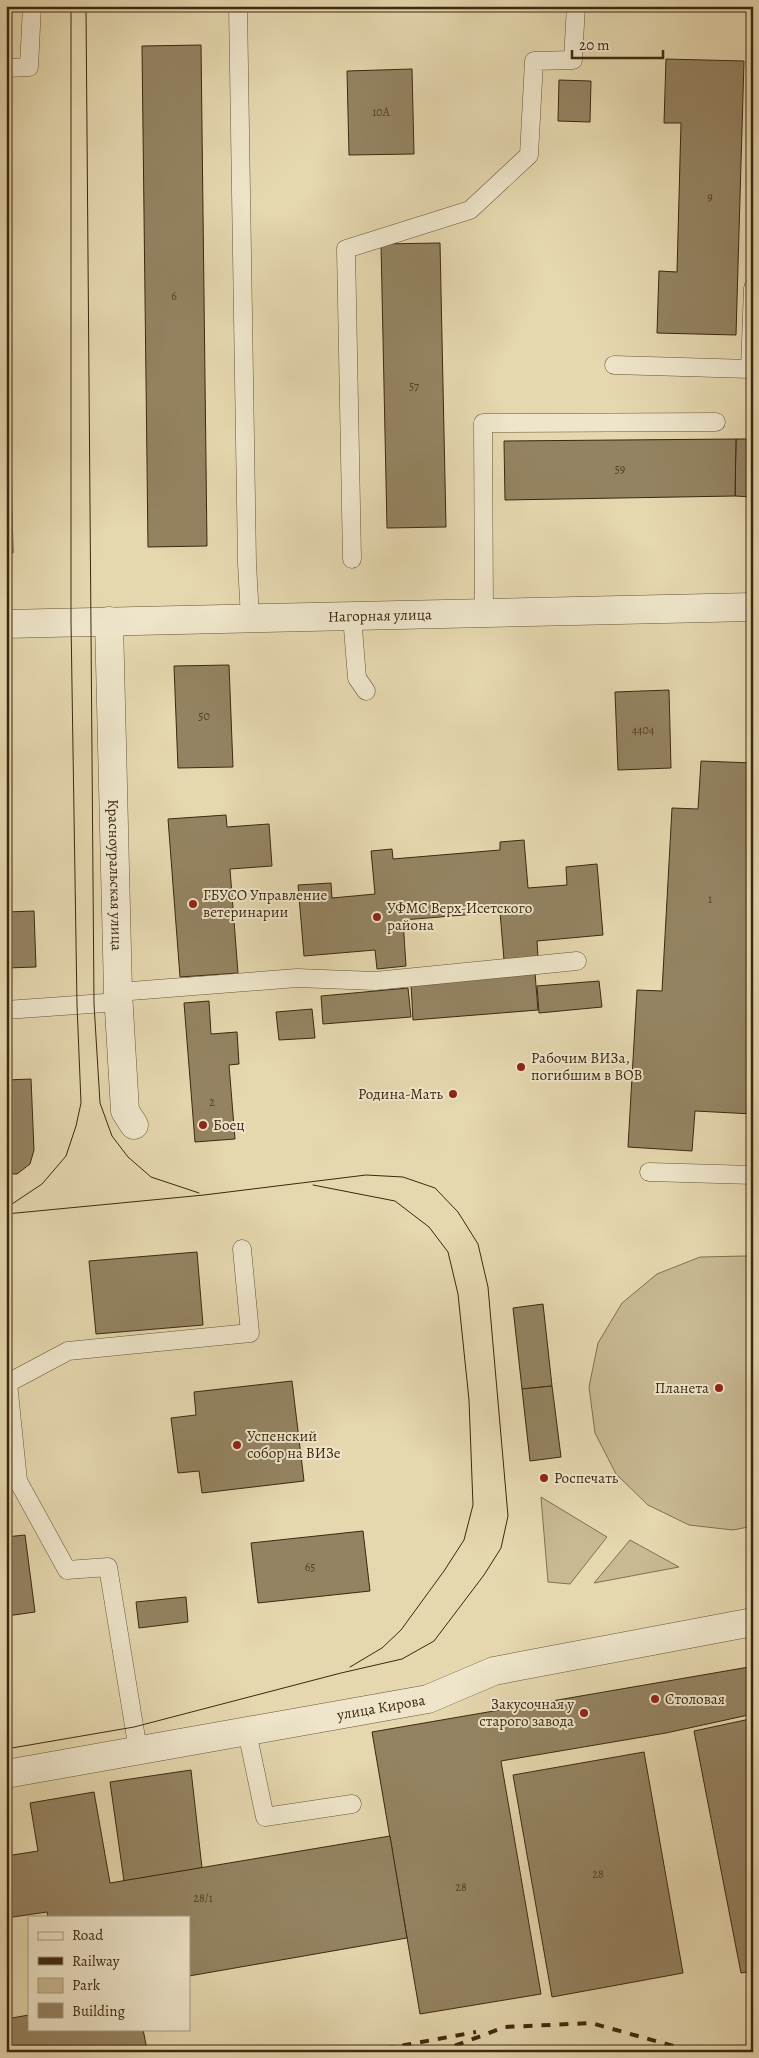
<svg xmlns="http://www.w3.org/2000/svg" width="759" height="2058" font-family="Alegreya,serif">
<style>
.green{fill:#c8b993;stroke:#827051}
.building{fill:#948362;stroke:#3d280f}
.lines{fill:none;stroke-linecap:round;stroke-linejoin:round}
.service-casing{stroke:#675437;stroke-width:19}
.minor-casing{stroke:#675437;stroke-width:29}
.tertiary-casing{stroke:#675437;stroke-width:29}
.service{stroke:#eee5ca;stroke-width:18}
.minor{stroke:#eee5ca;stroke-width:28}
.tertiary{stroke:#eee5ca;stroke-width:28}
.tram{stroke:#3d280f;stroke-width:1}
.rail{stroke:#3d280f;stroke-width:4;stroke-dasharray:9 9;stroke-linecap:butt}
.poi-dot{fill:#8f2418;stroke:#eee5ca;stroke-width:2}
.labels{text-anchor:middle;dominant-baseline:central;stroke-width:4;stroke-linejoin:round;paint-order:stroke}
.number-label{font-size:12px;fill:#533f24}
.street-label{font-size:15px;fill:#3d280f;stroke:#eee5ca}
.poi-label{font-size:15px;fill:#3d280f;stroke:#eee5ca;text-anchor:start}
</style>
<rect width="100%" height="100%" fill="#e5d7ae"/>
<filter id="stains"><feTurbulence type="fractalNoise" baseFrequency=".004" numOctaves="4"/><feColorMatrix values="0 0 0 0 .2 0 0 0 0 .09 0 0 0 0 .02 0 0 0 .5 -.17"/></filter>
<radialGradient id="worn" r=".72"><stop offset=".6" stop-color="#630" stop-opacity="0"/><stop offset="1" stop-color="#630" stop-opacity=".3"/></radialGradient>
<!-- green -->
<g class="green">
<polygon points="746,1256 753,1258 753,1526 733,1530 689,1525 648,1505 616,1474 595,1433 589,1387 598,1343 622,1303 657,1274 700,1257"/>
<polygon points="541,1497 607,1537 570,1584 548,1582"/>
<polygon points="630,1540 679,1567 594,1583"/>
</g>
<!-- building -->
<g class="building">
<polygon points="201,45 207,546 148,547 142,46"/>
<polygon points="666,59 744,61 736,335 657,333 659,271 677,272 681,123 664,123"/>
<polygon points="412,69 414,154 349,155 347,71"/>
<polygon points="559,80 591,81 590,122 558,121"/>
<polygon points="6,232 9,298 6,298"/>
<polygon points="440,243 446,527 387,528 381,244"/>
<polygon points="6,361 9,361 13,553 6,553"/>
<polygon points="736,439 753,439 753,497 735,496"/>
<polygon points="736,439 735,496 505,500 504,441"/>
<polygon points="229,665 233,767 178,768 174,666"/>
<polygon points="669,690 671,768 618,770 615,692"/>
<polygon points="701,761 753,763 753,1114 695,1111 692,1151 628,1147 637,990 662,991 672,808 698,809"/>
<polygon points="226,815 227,827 269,824 272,866 230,869 238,973 180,977 168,819"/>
<polygon points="524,840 528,888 567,885 566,867 597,864 603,935 537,941 538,957 504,960 500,912 403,920 406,966 377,969 375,950 304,956 298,885 331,883 332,898 375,894 371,851 392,849 393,859 500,850 500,842"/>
<polygon points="34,911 36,967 6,968 6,912"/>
<polygon points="535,973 538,1010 413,1020 411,984"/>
<polygon points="599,981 602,1007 539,1013 537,986"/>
<polygon points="408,988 411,1017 323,1024 321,996"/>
<polygon points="209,1001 211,1034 237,1032 239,1064 229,1065 235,1139 195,1142 184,1003"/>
<polygon points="312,1009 315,1038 279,1040 276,1012"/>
<polygon points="31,1079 34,1150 30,1164 17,1174 6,1174 6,1080"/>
<polygon points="197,1252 203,1325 96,1334 89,1261"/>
<polygon points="543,1304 552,1386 522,1389 513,1308"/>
<polygon points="292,1381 304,1481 202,1493 199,1471 178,1473 171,1418 196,1415 194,1392"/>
<polygon points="552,1386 561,1457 530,1461 522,1389"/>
<polygon points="363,1531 370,1591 258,1603 251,1543"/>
<polygon points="25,1535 35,1612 7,1616 6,1537"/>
<polygon points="186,1597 188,1622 139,1628 136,1602"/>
<polygon points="6,1649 11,1678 6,1678"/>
<polygon points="749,1667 753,1683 753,1714 666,1733 501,1761 541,1994 420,2014 372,1732"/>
<polygon points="750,1719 753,1723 753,1971 741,1973 694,1731"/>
<polygon points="644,1752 683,1973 552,1997 513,1775"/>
<polygon points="191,1770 202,1868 124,1881 110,1782"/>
<polygon points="94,1792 110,1883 390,1836 407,1938 189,1976 189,1917 48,1917 47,1912 6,1918 6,1856 38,1851 30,1803"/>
<polygon points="29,2015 29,2029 143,2029 147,2050 12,2052 6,2019"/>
</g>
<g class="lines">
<defs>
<g id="service">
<polyline points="238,6 247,563 250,618"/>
<polyline points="6,68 29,67 32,6"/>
<polyline points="614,365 750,369 753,288"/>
<polyline points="352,559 346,249 470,210 529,155 534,61 573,60 576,6"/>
<polyline points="484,613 483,423 716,422"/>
<polyline points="352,616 357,678 366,691"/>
<polyline points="118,992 297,978 375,981 577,961"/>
<polyline points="6,1010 119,1002"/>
<polyline points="649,1172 753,1175"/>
<polyline points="247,1732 265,1817 352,1804"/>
<polyline points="138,1750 108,1567 67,1570 18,1481 8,1383 68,1351 250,1333 242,1249"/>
</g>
<g id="minor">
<path id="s1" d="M109,621l9,371 7,119 9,14"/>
<path id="s2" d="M6,624l747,-17"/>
</g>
<g id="tertiary">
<path id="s3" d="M6,1774l422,-75 66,-28 259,-49"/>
</g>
</defs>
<!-- service casing -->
<use href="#service" class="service-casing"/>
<!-- minor casing -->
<use href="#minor" class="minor-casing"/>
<!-- tertiary casing -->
<use href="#tertiary" class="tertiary-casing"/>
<!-- service -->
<use href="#service" class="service"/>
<!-- minor -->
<use href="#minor" class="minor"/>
<!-- tertiary -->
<use href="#tertiary" class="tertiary"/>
<!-- tram -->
<g class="tram">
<polyline points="86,6 94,1004 100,1103 112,1136 128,1157 151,1177 199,1193"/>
<polyline points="313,1185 395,1201 429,1227 448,1252 458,1294 469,1400 473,1505 464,1540 444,1571 401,1630 382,1648 350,1667"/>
<polyline points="6,1208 42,1184 66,1156 76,1126 81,1103 77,1005 71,622 71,6"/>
<polyline points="6,1214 204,1195 366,1175 403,1177 435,1188 458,1212 478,1244 488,1287 508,1516 501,1548 484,1575 434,1641 402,1659 341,1673 134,1727 6,1749"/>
</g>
<!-- rail -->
<g class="rail">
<polyline points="367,2052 476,2032"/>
<polyline points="438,2052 505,2027 591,2023 695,2052"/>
</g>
</g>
<!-- markers -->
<g class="poi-dot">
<circle cx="193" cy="904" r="5"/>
<circle cx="377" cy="917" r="5"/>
<circle cx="521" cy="1067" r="5"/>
<circle cx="453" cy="1094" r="5"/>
<circle cx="203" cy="1125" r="5"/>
<circle cx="719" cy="1388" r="5"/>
<circle cx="237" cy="1445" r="5"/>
<circle cx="544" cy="1478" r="5"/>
<circle cx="655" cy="1699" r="5"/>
<circle cx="584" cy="1713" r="5"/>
</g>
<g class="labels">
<!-- number labels -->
<g class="number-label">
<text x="381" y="112">10А</text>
<text x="710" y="197">9</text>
<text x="174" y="296">6</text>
<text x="414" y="386">57</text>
<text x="620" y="469">59</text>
<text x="204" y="716">50</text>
<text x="643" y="730">4404</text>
<text x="710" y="899">1</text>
<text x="212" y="1102">2</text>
<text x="310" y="1567">65</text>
<text x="598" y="1874">28</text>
<text x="461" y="1887">28</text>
<text x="203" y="1898">28/1</text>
</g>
<!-- street labels -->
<g class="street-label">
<text stroke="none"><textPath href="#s2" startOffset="374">Нагорная улица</textPath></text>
<text stroke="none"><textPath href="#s1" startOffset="254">Красноуральская улица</textPath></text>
<text stroke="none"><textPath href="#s3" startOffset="381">улица Кирова</textPath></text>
</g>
<!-- poi labels -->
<g class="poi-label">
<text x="203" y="895">ГБУСО Управление<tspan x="203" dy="17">ветеринарии</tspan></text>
<text x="387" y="908">УФМС Верх-Исетского<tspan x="387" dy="17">района</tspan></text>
<text x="531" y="1058">Рабочим ВИЗа,<tspan x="531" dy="17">погибшим в ВОВ</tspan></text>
<text x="443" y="1094" text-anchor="end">Родина-Мать</text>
<text x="213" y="1125">Боец</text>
<text x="709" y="1388" text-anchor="end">Планета</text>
<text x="247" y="1436">Успенский<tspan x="247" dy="17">собор на ВИЗе</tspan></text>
<text x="554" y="1478">Роспечать</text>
<text x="665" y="1699">Столовая</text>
<text x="574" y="1704" text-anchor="end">Закусочная у<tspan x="574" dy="17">старого завода</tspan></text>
</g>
</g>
<!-- margin -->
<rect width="759" height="2058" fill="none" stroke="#e5d7ae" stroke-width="25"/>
<rect x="8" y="8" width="744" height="2043" fill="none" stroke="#3d280f" stroke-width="2.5"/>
<rect x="12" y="12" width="734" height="2033" fill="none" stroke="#3d280f"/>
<!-- legend -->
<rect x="28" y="1916" width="162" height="115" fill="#eee5ca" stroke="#a7997f"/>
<rect x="38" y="1932" width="25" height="8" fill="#eee5ca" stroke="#a7997f"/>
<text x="72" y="1940" font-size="15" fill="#3d280f">Road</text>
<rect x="38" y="1957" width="25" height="8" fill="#3d280f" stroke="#a7997f"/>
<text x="72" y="1966" font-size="15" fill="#3d280f">Railway</text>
<rect x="38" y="1978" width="25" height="15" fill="#c8b993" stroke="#a7997f"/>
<text x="72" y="1990" font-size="15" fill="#3d280f">Park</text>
<rect x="38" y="2003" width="25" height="15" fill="#948362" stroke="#a7997f"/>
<text x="72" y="2016" font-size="15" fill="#3d280f">Building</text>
<!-- scale -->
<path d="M572 50v8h91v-8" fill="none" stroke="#3d280f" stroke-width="2.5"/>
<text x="579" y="50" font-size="15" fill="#3d280f" stroke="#eee5ca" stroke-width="4" paint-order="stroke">20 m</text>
<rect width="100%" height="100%" filter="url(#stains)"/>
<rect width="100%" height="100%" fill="url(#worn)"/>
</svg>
